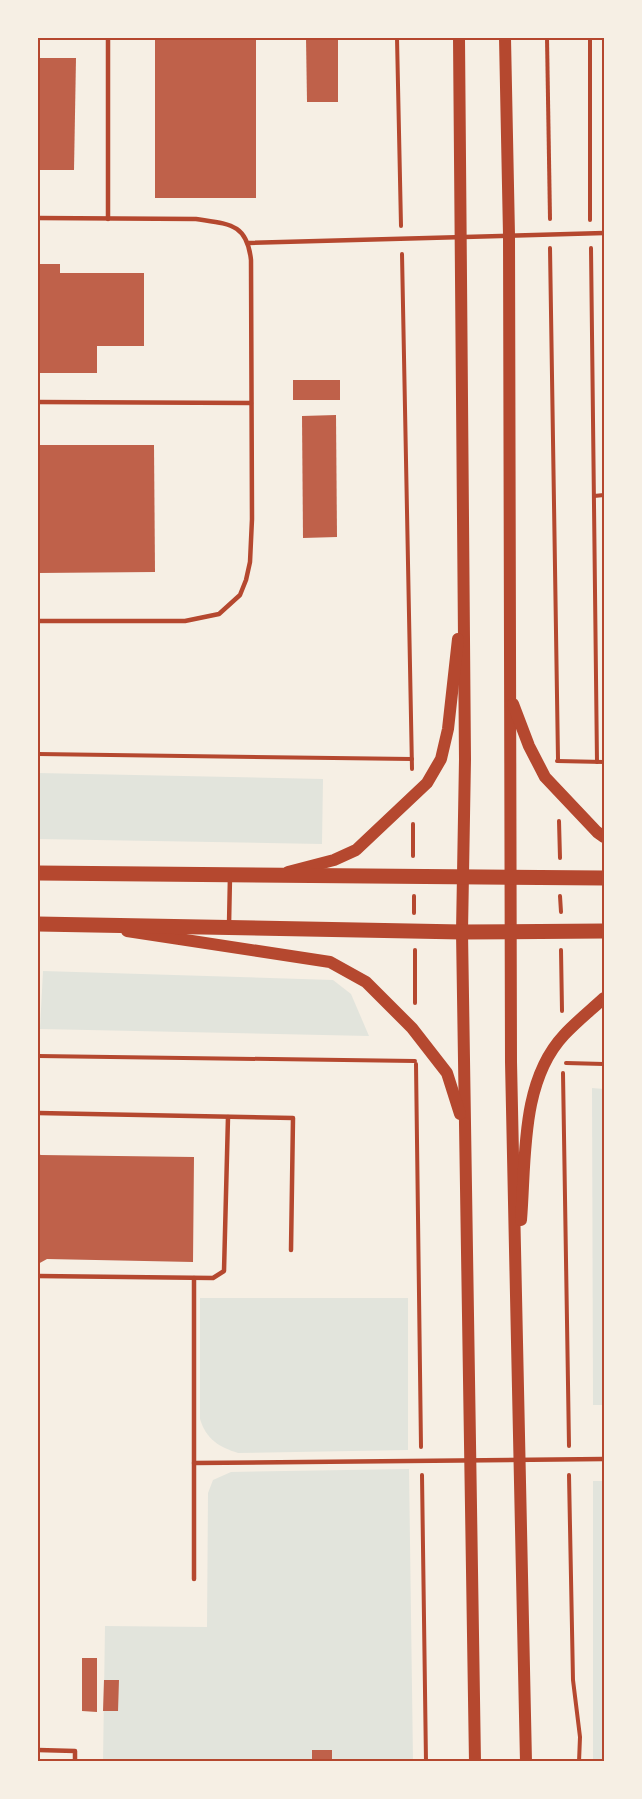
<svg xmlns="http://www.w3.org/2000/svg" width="642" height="1799" font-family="Ubuntu,sans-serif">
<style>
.green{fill:#e2e4dc}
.building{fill:#bf614a}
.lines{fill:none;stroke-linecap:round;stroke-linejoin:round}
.path{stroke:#b5482f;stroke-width:4}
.service{stroke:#b5482f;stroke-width:4.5}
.secondary{stroke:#b5482f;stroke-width:12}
.primary{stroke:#b5482f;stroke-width:15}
.neatline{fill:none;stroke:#b5482f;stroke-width:2}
</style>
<rect width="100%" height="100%" fill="#f6efe4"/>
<!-- green -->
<g class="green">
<polygon points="38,773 323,779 322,844 38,839"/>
<polygon points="43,971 333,980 351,994 369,1036 40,1029"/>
<polygon points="592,1088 604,1089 604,1405 593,1405"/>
<path d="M200,1298h208v152l-170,3c-19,-6 -32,-14 -38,-34z"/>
<polygon points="409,1469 413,1761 103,1762 105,1626 207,1627 208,1493 213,1480 231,1472"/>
<polygon points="593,1481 604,1481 604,1762 593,1761"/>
</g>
<!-- building -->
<g class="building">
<rect x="155" y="38" width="101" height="160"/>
<polygon points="306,38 338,38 338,102 307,102"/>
<polygon points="38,58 76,58 74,170 38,170"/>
<polygon points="38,264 60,264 60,273 144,273 144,346 97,346 97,373 38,373"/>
<rect x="293" y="380" width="47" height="20"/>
<polygon points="336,415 337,537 303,538 302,416"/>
<polygon points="38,445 154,445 155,572 38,573"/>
<polygon points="38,1154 41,1155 194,1157 193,1262 47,1259 38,1264"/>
<polygon points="82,1658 97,1658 97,1712 82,1711"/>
<polygon points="104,1680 119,1680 118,1711 103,1711"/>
<rect x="312" y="1750" width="20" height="12"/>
</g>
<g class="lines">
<!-- path -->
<g class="path">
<polyline points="397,38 401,226"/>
<polyline points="547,38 550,219"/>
<polyline points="590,38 590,220"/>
<polyline points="550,248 558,759"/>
<polyline points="591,248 597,762"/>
<polyline points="402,254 412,769"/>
<polyline points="594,496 604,495"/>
<polyline points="38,754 412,759"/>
<polyline points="557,761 604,762"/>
<polyline points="559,821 560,858"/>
<polyline points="413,824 413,856"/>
<polyline points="414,896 414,913"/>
<polyline points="560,896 561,912"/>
<polyline points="415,950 415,1003"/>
<polyline points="561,950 562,1011"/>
<polyline points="38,1056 415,1061"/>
<polyline points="566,1063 604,1064"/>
<polyline points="416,1064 421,1447"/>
<polyline points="563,1073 569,1446"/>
<polyline points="422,1475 426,1762"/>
<polyline points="569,1475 573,1680 580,1737 579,1762"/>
</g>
<!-- service -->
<g class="service">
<polyline points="108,38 108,219"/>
<path d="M38,218l158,1c33,5 51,4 55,41l1,259 -2,43 -4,18 -6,15 -21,19 -34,7h-147"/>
<polyline points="249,243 604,233"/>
<polyline points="38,402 251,403"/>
<polyline points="229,925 230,876"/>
<polyline points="38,1113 293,1118 291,1250"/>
<polyline points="38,1276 213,1278 224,1271 228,1117"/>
<polyline points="194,1278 194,1579"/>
<polyline points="194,1463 604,1459"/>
<polyline points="38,1750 75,1751 75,1762"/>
</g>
<!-- secondary -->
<g class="secondary">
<polyline points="459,38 465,759 462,932 475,1762"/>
<polyline points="505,38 509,235 511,1062 526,1762"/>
<polyline points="513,704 529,746 545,777 597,832 604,837"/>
<polyline points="288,872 334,860 356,850 427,783 441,759 448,729 458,639"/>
<polyline points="127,931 330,962 366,982 412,1028 447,1073 460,1114"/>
<path d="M521,1220c5,-60 -1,-138 43,-185 12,-13 27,-25 40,-37"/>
</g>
<!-- primary -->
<g class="primary">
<polyline points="38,873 604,878"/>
<polyline points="38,924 462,932 604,931"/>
</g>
</g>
<!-- border -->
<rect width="642" height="1799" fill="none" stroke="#f6efe4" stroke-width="78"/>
<rect x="39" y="39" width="564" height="1721" class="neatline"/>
</svg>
